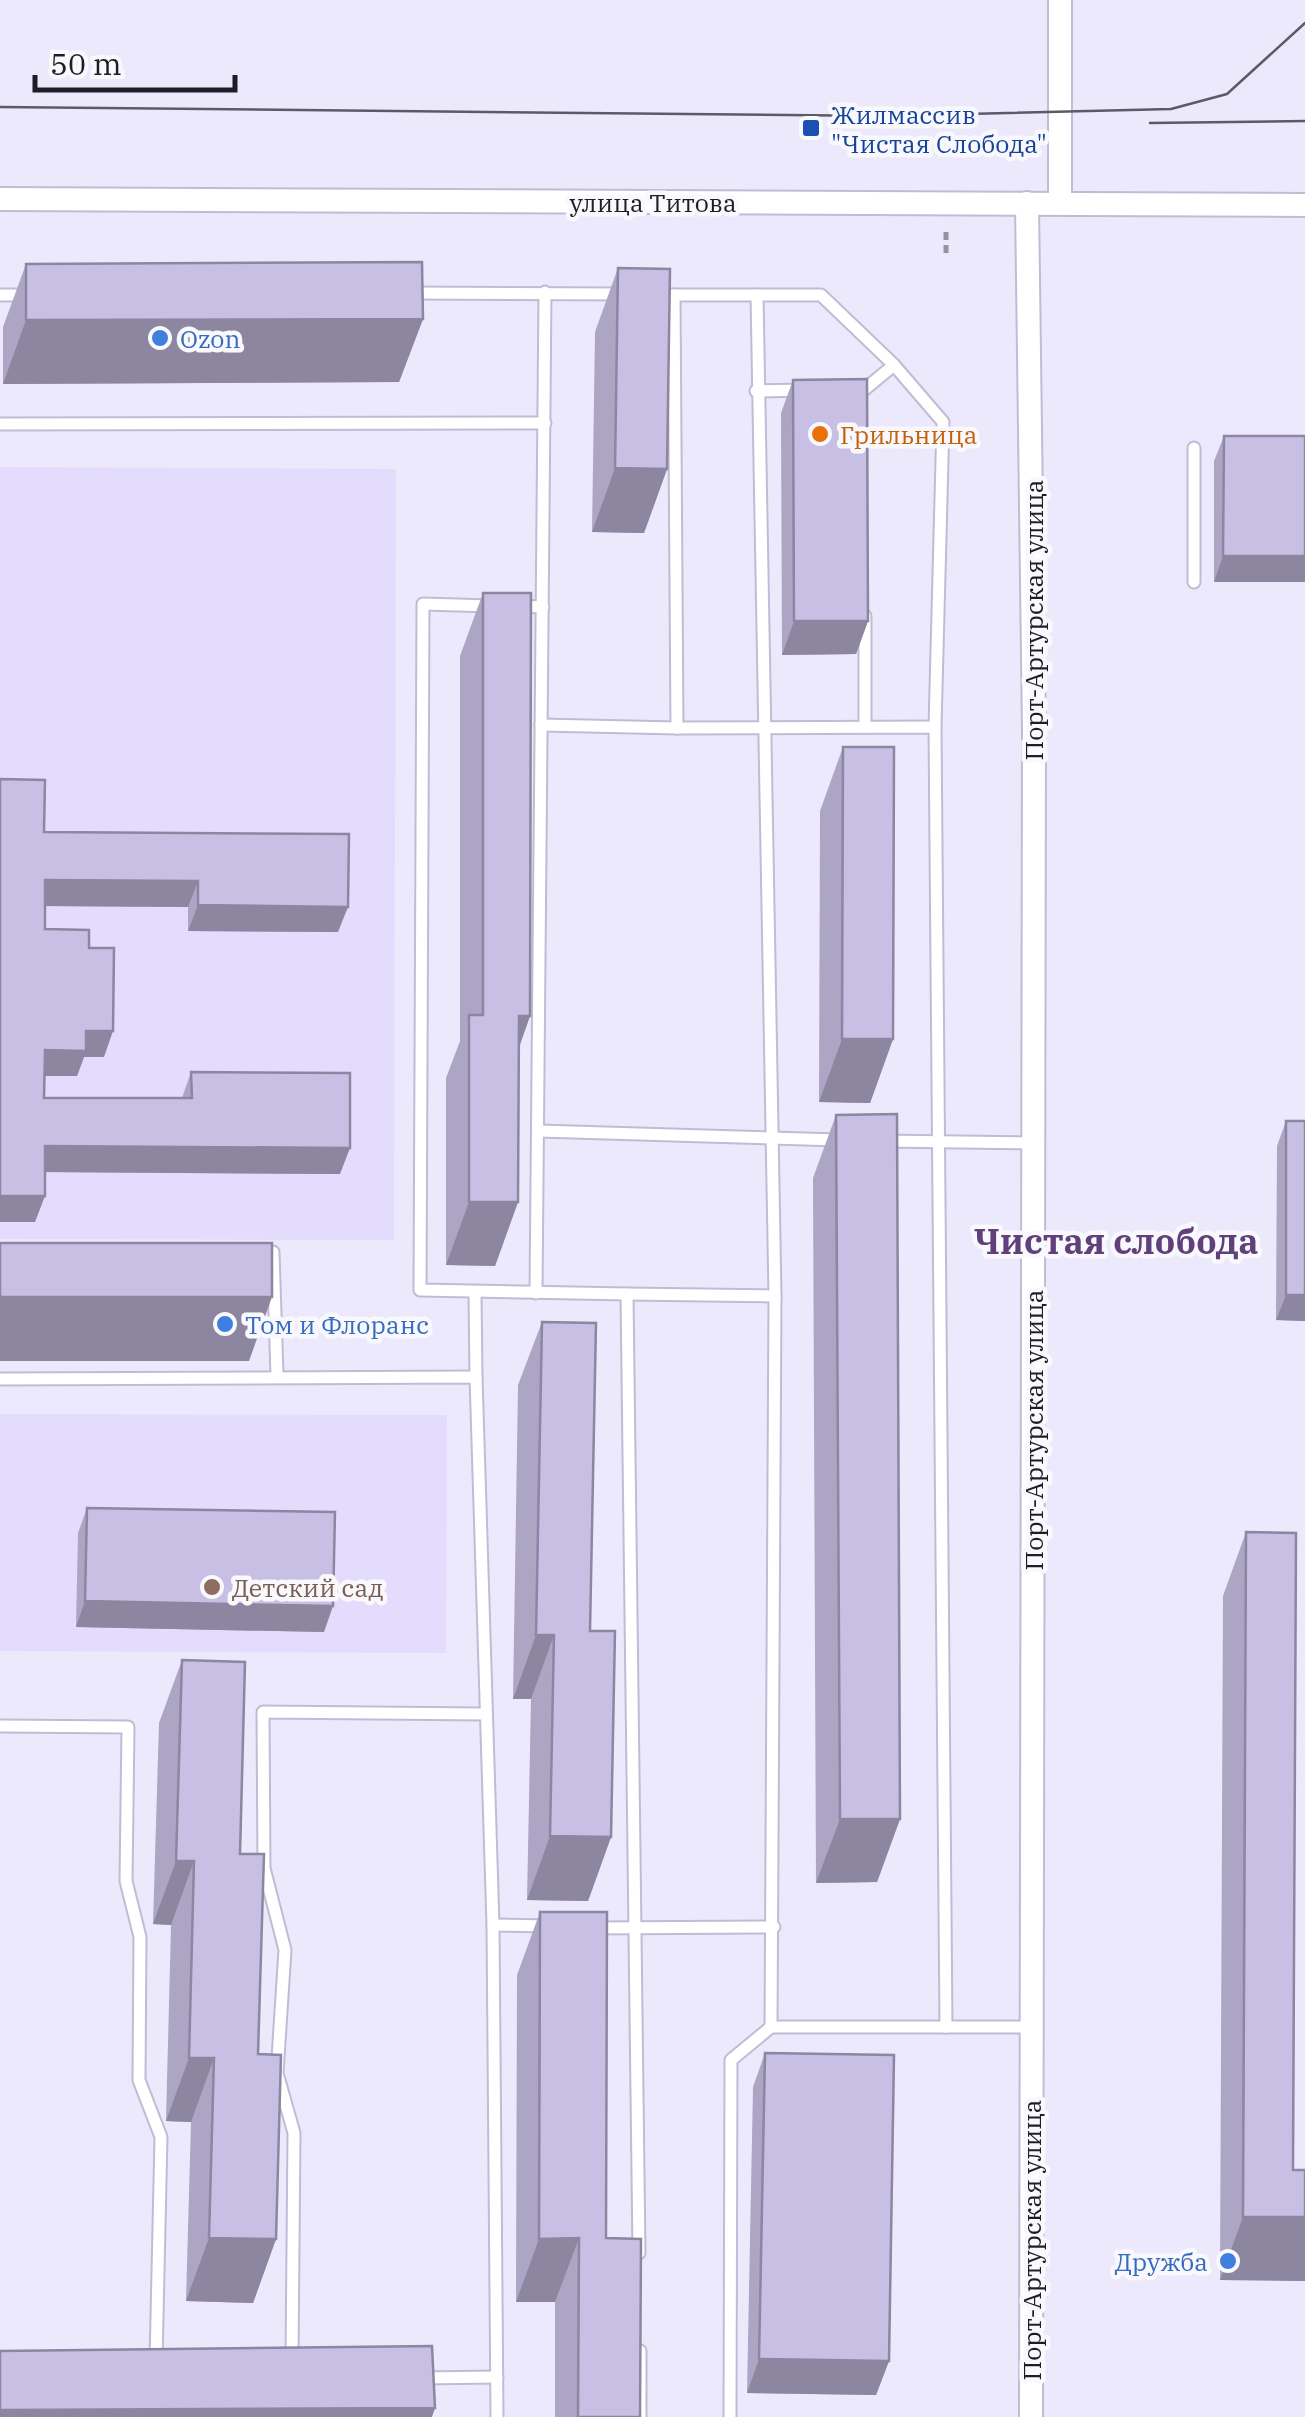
<svg xmlns="http://www.w3.org/2000/svg" width="1305" height="2417" font-family="'IBM Plex Serif',serif">
<style>
.built{fill:#e4dcfd}
.lines{fill:none;stroke-linecap:round;stroke-linejoin:round}
.service-casing{stroke:#c1bbd4;stroke-width:15}
.minor-casing{stroke:#c1bbd4;stroke-width:26}
.path{stroke:#9491a0;stroke-width:5;stroke-dasharray:8 5;stroke-linecap:butt}
.service{stroke:#fff;stroke-width:11}
.minor{stroke:#fff;stroke-width:22}
.tram{stroke:#5d5a67;stroke-width:2.5}
.wall{fill:#aca5c4}
.shaded-wall{fill:#8c86a0}
.building{fill:#c8c0e4;stroke:#8c86a0;stroke-width:2.5}
.transit-dot{fill:#1a4fb4;stroke:#f9f8fd;stroke-width:4}
.shop-dot{fill:#3f7fe0;stroke:#f9f8fd;stroke-width:4}
.food-dot{fill:#e8710a;stroke:#f9f8fd;stroke-width:4}
.education-dot{fill:#8d6e63;stroke:#f9f8fd;stroke-width:4}
.labels{text-anchor:middle;dominant-baseline:central;stroke-width:9;stroke-linejoin:round;paint-order:stroke}
.transit-label{font-size:25px;fill:#164399;stroke:#f9f8fd;text-anchor:start}
.street-label{font-size:25px;fill:#1e1c25;stroke:#f9f8fd}
.shop-label{font-size:25px;fill:#366cbe;stroke:#f9f8fd;text-anchor:start}
.food-label{font-size:25px;fill:#c56008;stroke:#f9f8fd;text-anchor:start}
.education-label{font-size:25px;fill:#785e54;stroke:#f9f8fd;text-anchor:start}
.district-label{font-size:35px;font-weight:bold;fill:#60407b;stroke:#f9f8fd}
</style>
<rect width="100%" height="100%" fill="#ede9fd"/>
<!-- built -->
<g class="built">
<polygon points="0,467 396,469 394,1240 0,1239"/>
<polygon points="0,1414 447,1415 446,1653 0,1651"/>
</g>
<g class="lines">
<defs>
<g id="service">
<polyline points="409,293 621,294"/>
<polyline points="0,295 26,295"/>
<polyline points="674,295 821,295 894,365 943,422 935,727"/>
<polyline points="757,295 775,1296 771,2027"/>
<polyline points="852,389 865,389 894,365"/>
<polyline points="756,391 804,390"/>
<polyline points="0,424 545,423"/>
<polyline points="1194,582 1194,448"/>
<polyline points="492,606 423,604 420,1290 627,1294 639,2253"/>
<polyline points="516,606 543,607"/>
<polyline points="865,616 865,727"/>
<polyline points="541,725 677,728 674,295 654,295"/>
<polyline points="677,728 935,727 946,2027 771,2027 731,2060 730,2417"/>
<polyline points="539,1131 839,1140"/>
<polyline points="882,1141 1033,1143"/>
<polyline points="259,1252 273,1252 277,1375"/>
<polyline points="475,1292 476,1377"/>
<polyline points="536,1293 545,292"/>
<polyline points="627,1294 775,1296"/>
<polyline points="0,1379 476,1377 493,1925 497,2417"/>
<polyline points="0,1726 128,1727 126,1881 140,1937 139,2080 161,2137 156,2361"/>
<polyline points="493,1925 549,1926"/>
<polyline points="593,1928 774,1927"/>
<polyline points="946,2027 1031,2027"/>
<polyline points="292,2360 294,2133 277,2073 285,1950 264,1868 263,1712 484,1714"/>
<polyline points="421,2378 497,2377"/>
<polyline points="640,2417 640,2351"/>
</g>
<g id="minor">
<polyline points="1060,0 1060,203"/>
<polyline points="0,199 1305,205"/>
<polyline points="1027,203 1034,732 1031,2417"/>
</g>
</defs>
<!-- service casing -->
<use href="#service" class="service-casing"/>
<!-- minor casing -->
<use href="#minor" class="minor-casing"/>
<!-- path -->
<polyline class="path" points="946,253 946,232"/>
<!-- service -->
<use href="#service" class="service"/>
<!-- minor -->
<use href="#minor" class="minor"/>
<!-- tram -->
<g class="tram">
<polyline points="0,107 885,116 1171,109 1227,94 1305,23"/>
<polyline points="1150,123 1305,121"/>
</g>
</g>
<!-- wall -->
<g class="wall">
<polygon points="26,264 423,319 399,382 3,384 3,327"/>
<polygon points="618,268 667,469 644,533 592,532 595,332"/>
<polygon points="793,380 868,621 856,654 782,655 781,413"/>
<polygon points="1224,436 1305,436 1305,582 1214,582 1214,461"/>
<polygon points="483,593 530,1016 519,1048 518,1202 495,1266 446,1265 446,1078 460,1041 460,656"/>
<polygon points="843,747 893,1039 870,1103 819,1102 820,811"/>
<polygon points="0,779 44,832 349,834 338,932 188,931 188,907 45,906 45,929 89,948 104,1057 84,1057 77,1076 44,1076 44,1098 182,1098 191,1072 340,1174 45,1172 35,1222 0,1222"/>
<polygon points="836,1115 900,1819 877,1882 816,1883 813,1178"/>
<polygon points="1286,1121 1305,1121 1305,1321 1276,1320 1277,1146"/>
<polygon points="542,1322 590,1631 611,1837 588,1901 527,1900 531,1699 513,1699 518,1385"/>
<polygon points="87,1508 324,1632 76,1627 78,1533"/>
<polygon points="1246,1532 1293,2170 1305,2170 1305,2281 1220,2280 1223,1596"/>
<polygon points="182,1660 240,1854 276,2239 253,2303 186,2301 191,2122 166,2121 171,1925 153,1924 159,1723"/>
<polygon points="540,1912 606,2238 640,2417 555,2417 555,2302 516,2302 517,1975"/>
<polygon points="765,2053 889,2361 876,2395 747,2393 753,2087"/>
</g>
<!-- shaded-wall -->
<g class="shaded-wall">
<polygon points="423,319 399,382 3,384 26,320"/>
<polygon points="615,468 667,469 644,533 592,532"/>
<polygon points="1223,556 1305,556 1305,582 1214,582"/>
<polygon points="794,621 868,621 856,654 782,655"/>
<polygon points="45,880 198,881 188,907 36,906"/>
<polygon points="198,905 348,907 338,932 188,931"/>
<polygon points="519,1016 530,1016 507,1080"/>
<polygon points="86,1031 113,1031 104,1057 84,1057 77,1076 35,1076 45,1050"/>
<polygon points="842,1039 893,1039 870,1103 819,1102"/>
<polygon points="45,1146 350,1148 340,1174 36,1172"/>
<polygon points="0,1196 45,1196 35,1222 0,1222"/>
<polygon points="469,1202 518,1202 495,1266 446,1265"/>
<polygon points="1286,1295 1305,1295 1305,1321 1276,1320"/>
<polygon points="0,1297 272,1297 249,1361 0,1361"/>
<polygon points="85,1601 333,1606 324,1632 76,1627"/>
<polygon points="536,1635 554,1635 531,1699 513,1699"/>
<polygon points="840,1819 900,1819 877,1882 816,1883"/>
<polygon points="550,1836 611,1837 588,1901 527,1900"/>
<polygon points="176,1861 194,1861 171,1925 153,1924"/>
<polygon points="189,2058 214,2058 191,2122 166,2121"/>
<polygon points="1243,2217 1305,2217 1305,2281 1220,2280"/>
<polygon points="209,2238 276,2239 253,2303 186,2301"/>
<polygon points="579,2238 555,2302 516,2302 539,2239"/>
<polygon points="759,2359 889,2361 876,2395 747,2393"/>
<polygon points="435,2408 432,2417 0,2417 0,2410"/>
</g>
<!-- building -->
<g class="building">
<polygon points="422,262 423,319 26,320 26,264"/>
<polygon points="618,268 670,269 667,469 615,468"/>
<polygon points="867,379 868,621 794,621 793,380"/>
<polygon points="1224,436 1305,436 1305,556 1223,556"/>
<polygon points="483,593 531,593 530,1016 519,1016 518,1202 469,1202 469,1015 483,1015"/>
<polygon points="843,747 894,747 893,1039 842,1039"/>
<polygon points="0,779 45,780 44,832 349,834 348,907 198,905 198,881 45,880 45,929 89,930 89,948 114,948 113,1031 86,1031 86,1051 45,1050 44,1098 192,1098 191,1072 350,1073 350,1148 45,1146 45,1196 0,1196"/>
<polygon points="897,1114 900,1819 840,1819 836,1115"/>
<rect x="1286" y="1121" width="19" height="174"/>
<rect x="0" y="1243" width="272" height="54"/>
<polygon points="542,1322 596,1323 590,1631 615,1631 611,1837 550,1836 554,1635 536,1635"/>
<polygon points="87,1508 335,1512 333,1606 85,1601"/>
<polygon points="1246,1532 1296,1533 1293,2170 1305,2170 1305,2217 1243,2217"/>
<polygon points="182,1660 245,1662 240,1854 264,1854 258,2054 281,2055 276,2239 209,2238 214,2058 189,2058 194,1861 176,1861"/>
<polygon points="540,1912 607,1912 606,2238 641,2239 640,2417 578,2417 579,2238 539,2239"/>
<polygon points="765,2053 894,2055 889,2361 759,2359"/>
<polygon points="432,2346 435,2408 0,2410 0,2351"/>
</g>
<!-- markers -->
<rect class="transit-dot" x="801" y="118" width="20" height="20" rx="5"/>
<g class="shop-dot">
<circle cx="160" cy="338" r="10"/>
<circle cx="225" cy="1324" r="10"/>
<circle cx="1228" cy="2261" r="10"/>
</g>
<circle class="food-dot" cx="820" cy="434" r="10"/>
<circle class="education-dot" cx="212" cy="1587" r="10"/>
<g class="labels">
<!-- transit labels -->
<g class="transit-label">
<text x="831" y="114">Жилмассив<tspan x="831" dy="29">"Чистая Слобода"</tspan></text>
</g>
<!-- street labels -->
<g class="street-label">
<text x="653" y="202">улица Титова</text>
<text transform="translate(1033 620) rotate(-90)">Порт-Артурская улица</text>
<text transform="translate(1033 1430) rotate(-90)">Порт-Артурская улица</text>
<text transform="translate(1031 2240) rotate(-90)">Порт-Артурская улица</text>
</g>
<!-- shop labels -->
<g class="shop-label">
<text x="180" y="338">Ozon</text>
<text x="245" y="1324">Том и Флоранс</text>
<text x="1208" y="2261" text-anchor="end">Дружба</text>
</g>
<!-- food labels -->
<g class="food-label">
<text x="840" y="434">Грильница</text>
</g>
<!-- education labels -->
<g class="education-label">
<text x="232" y="1587">Детский сад</text>
</g>
<!-- district labels -->
<g class="district-label">
<text x="1116" y="1241">Чистая слобода</text>
</g>
</g>
<!-- scale -->
<path d="M35 75v15h200v-15" fill="none" stroke="#1e1c25" stroke-width="5"/>
<text x="50" y="75" font-size="30" fill="#1e1c25" stroke="#f9f8fd" stroke-width="8" paint-order="stroke">50 m</text>
</svg>
